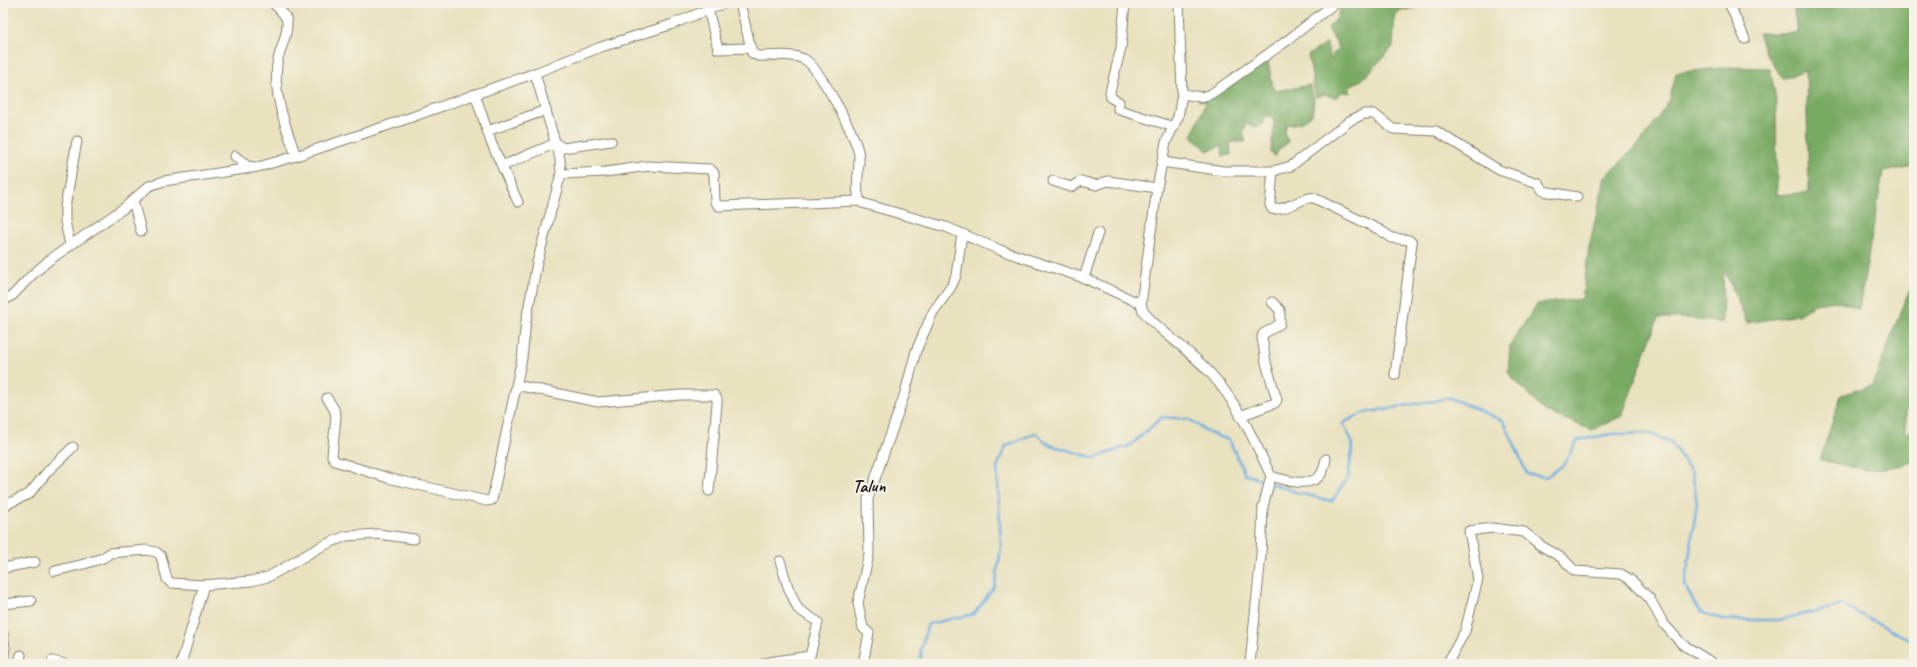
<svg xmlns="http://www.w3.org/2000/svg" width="1917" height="667" font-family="Caveat,sans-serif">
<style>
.forest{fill:#79aa63;stroke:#4a6340}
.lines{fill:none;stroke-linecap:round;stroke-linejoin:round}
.stream{stroke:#6cade0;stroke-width:2.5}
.street-casing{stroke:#827f6e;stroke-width:11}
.street{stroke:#fff;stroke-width:9}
.labels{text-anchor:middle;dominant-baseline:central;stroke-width:4;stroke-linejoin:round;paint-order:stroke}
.quarter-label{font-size:18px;font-weight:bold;fill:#1c1c1c;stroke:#f7f3e8}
</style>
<rect width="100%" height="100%" fill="#f7f3e8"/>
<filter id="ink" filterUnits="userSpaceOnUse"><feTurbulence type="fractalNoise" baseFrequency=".025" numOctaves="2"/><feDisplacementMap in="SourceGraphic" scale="8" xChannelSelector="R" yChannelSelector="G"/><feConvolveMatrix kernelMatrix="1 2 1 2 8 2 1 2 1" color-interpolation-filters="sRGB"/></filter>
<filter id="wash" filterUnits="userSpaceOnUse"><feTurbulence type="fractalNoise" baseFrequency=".012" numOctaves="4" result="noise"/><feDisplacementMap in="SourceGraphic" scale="16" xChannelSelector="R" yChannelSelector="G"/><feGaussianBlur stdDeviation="0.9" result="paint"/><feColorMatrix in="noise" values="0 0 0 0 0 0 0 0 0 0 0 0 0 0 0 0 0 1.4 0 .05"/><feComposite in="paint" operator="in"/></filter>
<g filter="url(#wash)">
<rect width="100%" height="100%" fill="#e9e2bf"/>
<!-- forest -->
<g class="forest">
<polygon points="1344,3 1432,3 1395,13 1393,47 1362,80 1349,86 1351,93 1342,92 1335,98 1324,94 1316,97 1308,55 1327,43 1330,59 1338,47 1328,28 1337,18 1340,8"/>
<polygon points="1793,3 1914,3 1914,166 1883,172 1859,309 1836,301 1815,304 1798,315 1747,323 1724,269 1722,323 1687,318 1658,318 1622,416 1592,430 1544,411 1508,373 1510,345 1537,304 1582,299 1589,247 1605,177 1641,142 1669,102 1676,73 1728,67 1770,68 1776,100 1777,195 1809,192 1806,71 1783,79 1764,50 1758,33 1797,33"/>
<path d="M1267,58l7,33 37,-6 3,15 -2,15 -12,8 -14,2 -1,11 4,6 -10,7 -4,8 -4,-4c0,-13 4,-21 3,-35l-8,-3 -3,9 -9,3 -8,-3 -3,9 3,9h-16l1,13 -8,1 -2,-10 -14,5 -15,-15 14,-34 -8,-2z"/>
<polygon points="1914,282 1914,407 1905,411 1905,434 1914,428 1914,461 1900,466 1866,470 1820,460 1841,395 1873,385 1904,302"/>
</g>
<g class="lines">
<!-- stream -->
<g class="stream">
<polyline points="1272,484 1302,494 1332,501 1348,477 1353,444 1343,423 1363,413 1450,398 1504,421 1527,474 1546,477 1563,465 1578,440 1612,434 1648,433 1671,442 1692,473 1697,503 1685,586 1700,612 1725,620 1778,620 1843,605 1914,642"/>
<polyline points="921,664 921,648 928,624 974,614 995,586 1001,547 997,467 1006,446 1035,433 1050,445 1095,458 1131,445 1162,417 1189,419 1209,433 1229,440 1245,474 1267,482"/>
</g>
</g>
</g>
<g filter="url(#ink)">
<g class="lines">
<defs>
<g id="street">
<path d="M273,3c6,6 13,11 14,19 1,15 -8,28 -10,42 -4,32 9,63 19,92"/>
<path d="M740,3l12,50 6,3c14,0 33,-3 46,3 14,6 54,80 55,97 1,12 -6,39 3,47l84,24 54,23 84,28 57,26"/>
<polyline points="1125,3 1121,48 1110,92 1111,98 1119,102 1118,109 1120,110 1174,127"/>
<path d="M1179,3l3,91 -4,23 -12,25 -9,46 -16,116 2,7 6,7c20,20 45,36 64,58 25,28 42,66 58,100l-8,31 -2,48 -11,109"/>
<polyline points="1729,3 1745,39"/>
<polyline points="708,9 718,49 751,48"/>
<polyline points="475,94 491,142 518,202"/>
<polyline points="1182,94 1201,97 1211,94 1288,40 1335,3"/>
<polyline points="488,131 546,110"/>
<polyline points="235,156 247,166 254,167"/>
<polyline points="1162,162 1224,171 1273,171 1291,166 1351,120 1364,114 1374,114 1393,129 1436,131 1499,170 1538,183 1543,191 1577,197"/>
<polyline points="502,166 556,143 563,148 611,141"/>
<path d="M1273,171l-3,34 2,4c16,2 31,-13 42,-11l66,32 12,8 17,2 3,3 -17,132"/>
<polyline points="561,174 606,172 648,166 710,169 714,173 715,202 719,206 860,201"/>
<polyline points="1053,181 1071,187 1081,181 1096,185 1108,181 1157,188"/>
<polyline points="133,201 141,231"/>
<polyline points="70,245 65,221 65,207 77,141"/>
<polyline points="1084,278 1098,233"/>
<polyline points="3,301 13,295 31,276 48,261 124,208 149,186 164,181 258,167 296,156 395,123 535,73 601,47 670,25 725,3"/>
<polyline points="516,385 598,402 680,395 714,395 717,399 717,404 709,491"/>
<polyline points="327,398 334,409 336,416 332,456 335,461 388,478 487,501 492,500 522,358 526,321 537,263 561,174 560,159 535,73"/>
<polyline points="1240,416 1275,403 1277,400 1266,363 1262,337 1263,334 1280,324 1280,310 1272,302"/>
<path d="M1271,476c13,4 40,13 50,-2 3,-4 4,-10 5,-15"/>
<polyline points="3,506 29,494 48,471 73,447"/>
<polyline points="3,568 35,562"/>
<polyline points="55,571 84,564 103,558 110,553 147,550 156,552 161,556 167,579 171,583 204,585 251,581 268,577 322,546 346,536 378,534 414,539"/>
<polyline points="3,604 31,601"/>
<polyline points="3,634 5,647 3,664"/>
<polyline points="52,661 65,664"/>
<polyline points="18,664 21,655"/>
<polyline points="181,664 204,585"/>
<polyline points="764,664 768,662 810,656 818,622 798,609 788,587 780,561"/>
<polyline points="863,664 869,633 863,628 858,603 869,554 868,499 905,393 916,351 933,312 951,287 956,276 962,234"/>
<polyline points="1447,664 1465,631 1478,579 1469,531 1492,528 1524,532 1540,545 1562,558 1575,571 1621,574 1631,580 1650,599 1663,623 1682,644 1714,664"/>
</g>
</defs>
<!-- street casing -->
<use href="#street" class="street-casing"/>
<!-- street -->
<use href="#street" class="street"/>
</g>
</g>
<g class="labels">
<!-- quarter labels -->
<g class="quarter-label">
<text x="869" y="486">Talun</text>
</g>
</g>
<!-- margin -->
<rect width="1917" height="667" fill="none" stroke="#f7f3e8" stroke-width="16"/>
</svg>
